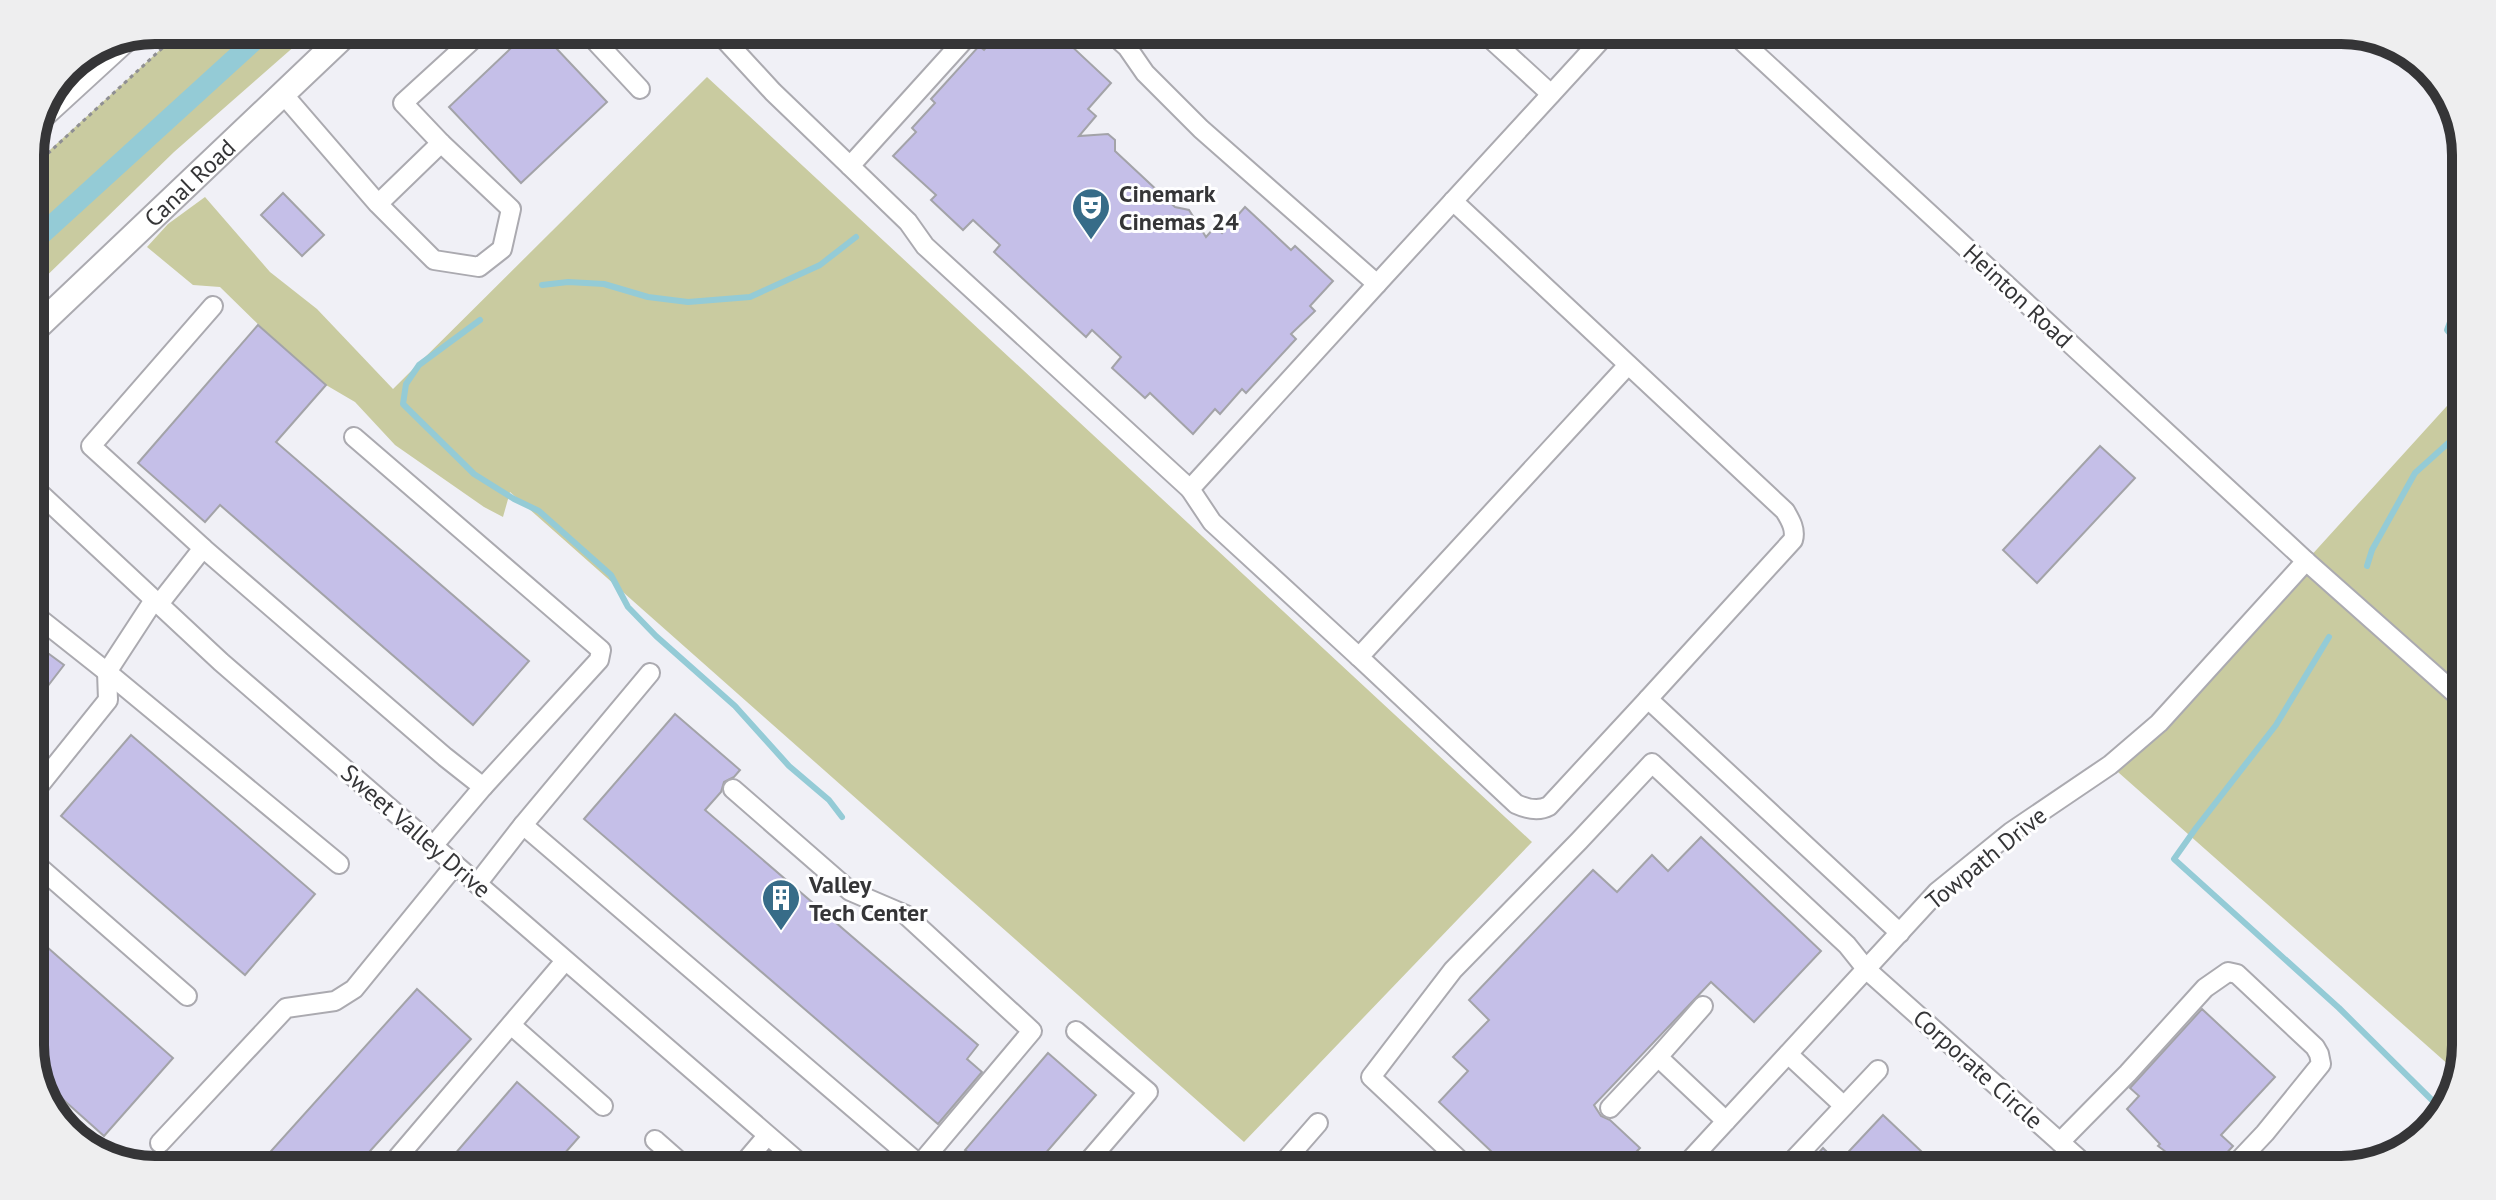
<svg xmlns="http://www.w3.org/2000/svg" width="2496" height="1200" font-family="'PT Sans',sans-serif">
<style>
.green{fill:#c9cba0}
.lines{fill:none;stroke-linecap:round;stroke-linejoin:round}
.stream{stroke:#94cbd6;stroke-width:6}
.canal{stroke:#94cbd6;stroke-width:20}
.building{fill:#c5bfe8;stroke:#a3a3a8;stroke-width:2}
.minor-casing{stroke:#abaab0;stroke-width:22}
.major-casing{stroke:#abaab0;stroke-width:28}
.path{stroke:#8f8f93;stroke-width:3;stroke-dasharray:4 4;stroke-linecap:butt}
.minor{stroke:#fff;stroke-width:18}
.major{stroke:#fff;stroke-width:24}
.labels{text-anchor:middle;dominant-baseline:central;stroke-width:6;stroke-linejoin:round;paint-order:stroke}
.street-label{font-size:24px;fill:#353537;stroke:#fefeff}
.poi-label{font-size:24px;font-weight:bold;fill:#353537;stroke:#fefeff;text-anchor:start}
.rim{fill:none;stroke:#353537;stroke-width:10}
</style>
<rect width="100%" height="100%" fill="#f0f0f6"/>
<!-- green -->
<g class="green">
<polygon points="182,30 313,30 174,152 30,292 30,168"/>
<polygon points="707,77 1532,842 1244,1142 510,492 503,517 484,507 395,445 355,402 326,385 266,332 220,287 193,285 147,247 168,224 205,197 270,272 317,309 393,389"/>
<polygon points="2466,385 2466,1045 2459,1074 2110,765 2159,723"/>
</g>
<g class="lines">
<!-- stream -->
<g class="stream">
<polyline points="2374,38 2452,106"/>
<polyline points="2466,279 2447,330 2466,352"/>
<polyline points="542,285 568,282 604,284 648,297 688,302 750,297 820,265 856,237"/>
<polyline points="480,320 419,365 406,384 403,404 474,474 514,499 539,511 611,575 628,607 656,636 735,706 789,766 829,800 842,817"/>
<polyline points="2367,566 2372,550 2415,473 2466,427"/>
<polyline points="2329,637 2276,725 2196,828 2174,859 2339,1008 2443,1111"/>
</g>
<!-- canal -->
<polyline class="canal" points="30,245 266,30"/>
</g>
<!-- building -->
<g class="building">
<polygon points="530,30 539,30 607,102 521,183 449,107"/>
<polygon points="1002,30 1061,30 1070,38 1067,42 1111,83 1088,109 1096,116 1079,136 1108,134 1115,140 1115,151 1175,207 1189,210 1206,237 1215,227 1222,233 1245,207 1291,250 1295,246 1333,281 1310,306 1315,311 1291,334 1296,339 1246,393 1242,389 1220,414 1215,409 1193,434 1150,393 1145,398 1112,368 1121,357 1092,330 1086,337 994,252 1000,245 973,220 963,230 931,200 936,195 893,156 916,132 912,128 935,103 931,99 979,46 984,50"/>
<polygon points="283,193 324,235 302,256 261,215"/>
<polygon points="258,325 326,385 276,442 529,661 473,725 220,505 205,522 138,463"/>
<polygon points="2100,446 2135,478 2037,583 2003,550"/>
<polygon points="30,640 64,665 30,709"/>
<polygon points="675,714 740,770 734,777 724,782 721,792 705,810 978,1045 967,1059 982,1072 938,1124 584,819"/>
<polygon points="131,735 315,894 245,975 61,816"/>
<polygon points="1701,837 1821,951 1754,1022 1711,982 1594,1105 1601,1116 1610,1120 1640,1148 1619,1170 1511,1170 1439,1102 1468,1071 1453,1057 1489,1020 1469,1000 1593,870 1617,892 1652,855 1668,871"/>
<polygon points="30,932 173,1058 104,1136 39,1078 30,1053"/>
<polygon points="417,989 471,1039 353,1170 254,1170"/>
<polygon points="2202,1009 2275,1077 2221,1135 2233,1146 2214,1167 2206,1160 2195,1161 2189,1166 2178,1168 2166,1161 2166,1152 2158,1146 2160,1144 2127,1109 2139,1096 2130,1088"/>
<polygon points="1048,1053 1096,1095 1031,1170 980,1170 970,1161 974,1157 965,1150"/>
<polygon points="517,1082 579,1137 550,1170 441,1170"/>
<polygon points="1883,1115 1941,1170 1803,1170 1823,1148 1838,1163"/>
</g>
<g class="lines">
<defs>
<g id="minor">
<polyline points="585,30 640,89"/>
<polyline points="714,30 726,41 738,30"/>
<polyline points="1108,30 1127,47 1145,73 1201,129 1377,284 1610,30"/>
<polyline points="1481,30 1551,94"/>
<polyline points="1730,30 2306,561 2466,703"/>
<polyline points="726,41 773,92 850,166 973,30"/>
<polyline points="283,94 378,204 441,143 511,209 502,249 479,267 434,260 378,204"/>
<polyline points="44,118 128,41"/>
<polyline points="441,143 403,103 483,30"/>
<polyline points="850,166 908,222 925,246 1190,489"/>
<path d="M1453,201l332,310c6,10 11,19 8,29l-145,159 252,234"/>
<path d="M1628,365l-269,292 157,147c11,5 22,8 33,2l99,-107"/>
<polyline points="30,484 221,662 808,1170"/>
<polyline points="203,548 445,757 483,787 599,660 601,650 354,437"/>
<polyline points="159,604 203,548 91,446 213,306"/>
<polyline points="30,611 107,672 154,600"/>
<polyline points="1359,657 1212,522 1190,489 1377,284"/>
<polyline points="107,672 339,864"/>
<polyline points="650,673 523,825 920,1165"/>
<polyline points="733,789 850,891 906,915 1032,1031 915,1170"/>
<polyline points="30,797 108,700 107,672"/>
<polyline points="433,846 483,787"/>
<polyline points="30,859 187,996"/>
<polyline points="477,884 523,825"/>
<polyline points="1703,1006 1658,1057 1726,1121"/>
<polyline points="511,1025 603,1106"/>
<polyline points="1076,1031 1148,1092 1081,1170"/>
<polyline points="1788,1054 1844,1106"/>
<polyline points="1610,1108 1658,1057"/>
<polyline points="655,1140 689,1170"/>
<polyline points="2060,1142 2128,1073 2205,988 2228,972 2237,974 2315,1047 2319,1054 2321,1064 2265,1133 2230,1170"/>
<polyline points="160,1143 286,1008 335,1001 354,989 455,865"/>
<polyline points="387,1170 565,961"/>
<polyline points="738,1170 767,1136"/>
<polyline points="1277,1170 1318,1123"/>
<polyline points="1470,1170 1371,1077 1453,970 1579,841 1652,763 1847,945 1867,970 2080,1160 2088,1170"/>
<polyline points="1681,1170 1937,892 2011,832 2110,765 2159,723 2306,561"/>
<polyline points="1784,1170 1878,1070"/>
</g>
<g id="major">
<path id="s1" d="M30,334l320,-304"/>
</g>
</defs>
<!-- minor casing -->
<use href="#minor" class="minor-casing"/>
<!-- major casing -->
<use href="#major" class="major-casing"/>
<!-- path -->
<polyline class="path" points="30,170 182,30"/>
<!-- minor -->
<use href="#minor" class="minor"/>
<!-- major -->
<use href="#major" class="major"/>
</g>
<!-- icons -->
<defs>
<symbol id="theatre-pin" viewBox="-11 -11 22 30"><path d="M0 17L-7.5 6A9.5 9.5 0 1 1 7.5 6Z" fill="#376c88" stroke="#fefeff"/><path d="M-5-5.5Q0-4 5-5.5V0Q5 5 0 6Q-5 5-5 0ZM-3.3-2.5H-1v1.5H-3.3ZM1-2.5H3.3v1.5H1ZM-2.8 1Q0 5.5 2.8 1Z" fill="#fff"/></symbol>
<symbol id="building-pin" viewBox="-11 -11 22 30"><path d="M0 17L-7.5 6A9.5 9.5 0 1 1 7.5 6Z" fill="#376c88" stroke="#fefeff"/><path d="M-4-6H4V6H1V3H-1V6H-4ZM-2.5-4.3h1.7v1.8h-1.7ZM.8-4.3h1.7v1.8H.8ZM-2.5-1h1.7V.8h-1.7ZM.8-1h1.7V.8H.8Z" fill="#fff"/></symbol>
</defs>
<g fill-rule="evenodd">
<use href="#theatre-pin" x="1069" y="185" width="44" height="60"/>
<use href="#building-pin" x="759" y="876" width="44" height="60"/>
</g>
<g class="labels">
<!-- street labels -->
<g class="street-label">
<text stroke="none"><textPath href="#s1" startOffset="220">Canal Road</textPath></text>
<text transform="translate(2018 296) rotate(43)">Heinton Road</text>
<text transform="translate(416 831) rotate(41)">Sweet Valley Drive</text>
<text transform="translate(1986 858) rotate(-39)">Towpath Drive</text>
<text transform="translate(1978 1069) rotate(42)">Corporate Circle</text>
</g>
<!-- poi labels -->
<g class="poi-label">
<text x="1119" y="193">Cinemark<tspan x="1119" dy="28">Cinemas 24</tspan></text>
<text x="809" y="884">Valley<tspan x="809" dy="28">Tech Center</tspan></text>
</g>
</g>
<!-- crop -->
<path d="M0 0H2496V1200H0ZM155 44H2341A111 111 0 0 1 2452 155V1045A111 111 0 0 1 2341 1156H155A111 111 0 0 1 44 1045V155A111 111 0 0 1 155 44Z" fill="#eeeeef" fill-rule="evenodd"/>
<path class="rim" d="M155 44H2341A111 111 0 0 1 2452 155V1045A111 111 0 0 1 2341 1156H155A111 111 0 0 1 44 1045V155A111 111 0 0 1 155 44Z"/>
</svg>
